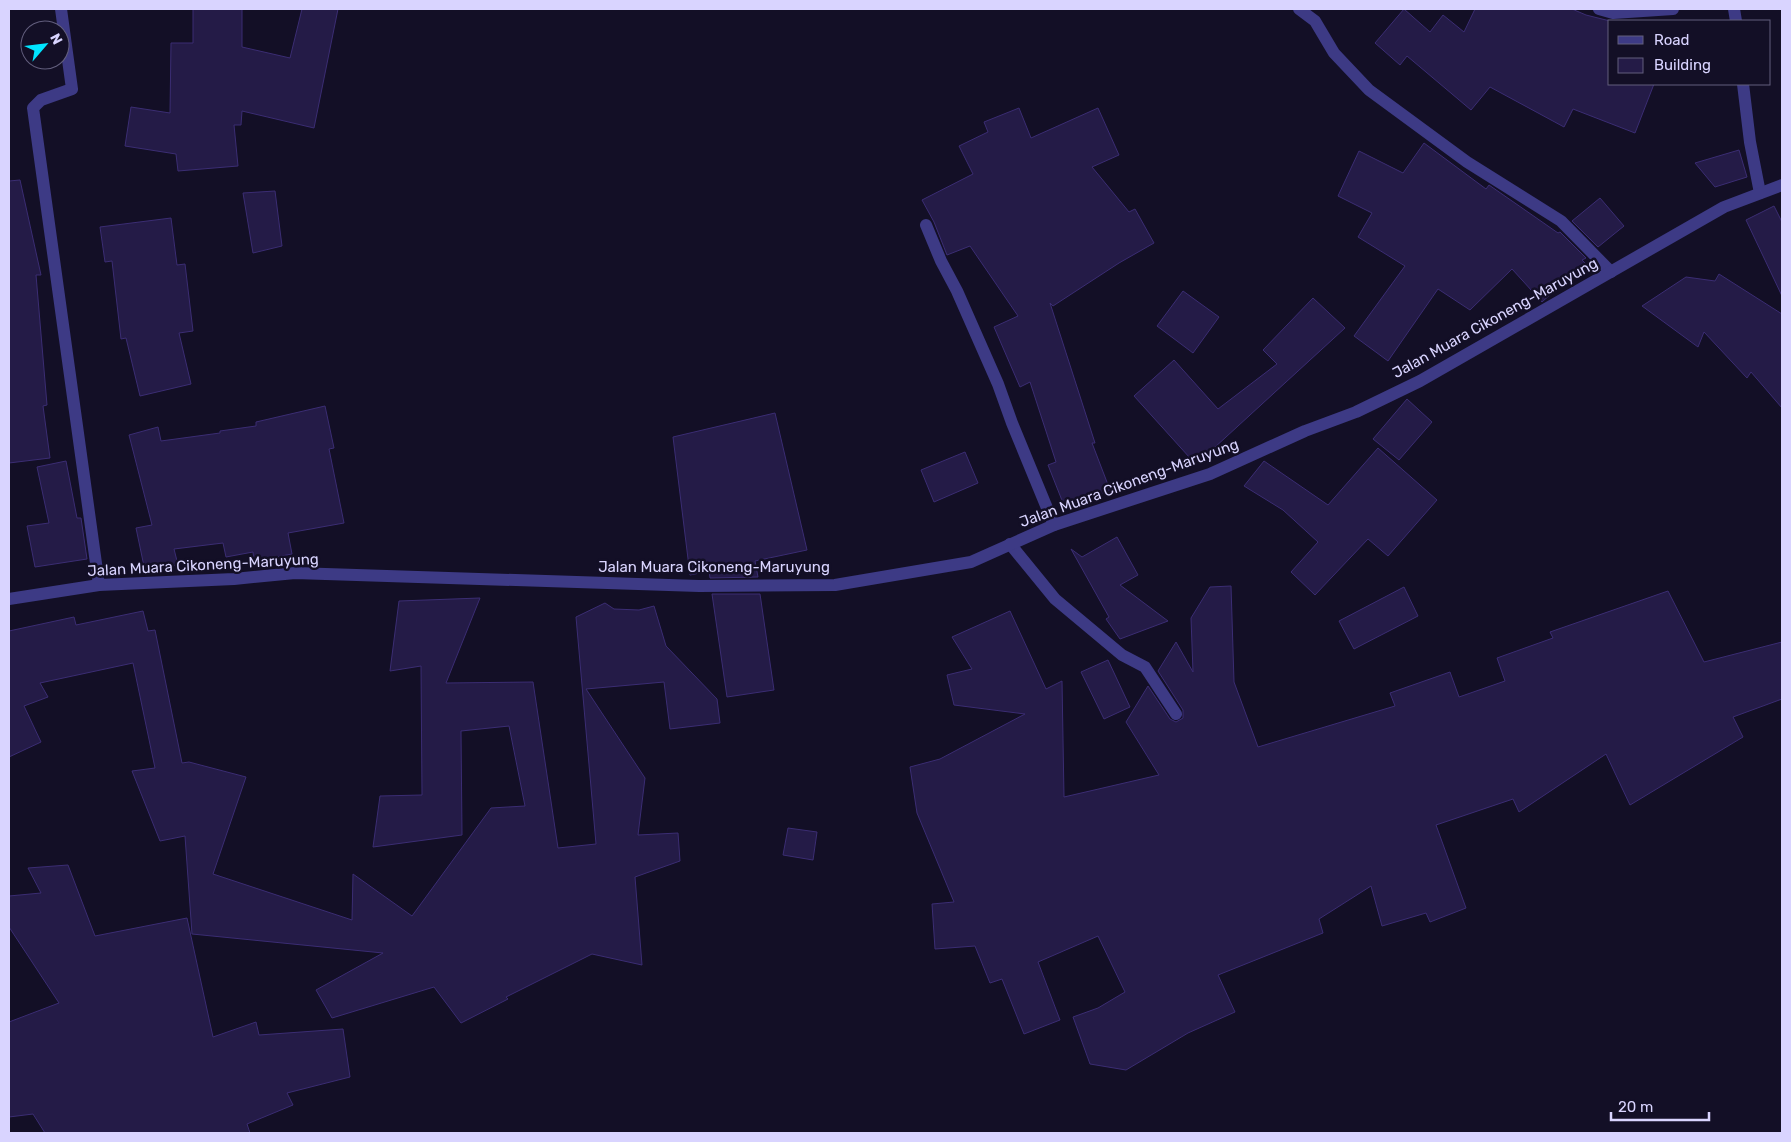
<svg xmlns="http://www.w3.org/2000/svg" width="1791" height="1142" font-family="Rubik,sans-serif">
<style>
.building{fill:#241b47;stroke:#3b2d73}
.lines{fill:none;stroke-linecap:round;stroke-linejoin:round}
.minor{stroke:#3d3a85;stroke-width:12}
.labels{text-anchor:middle;dominant-baseline:central;stroke-width:5;stroke-linejoin:round;paint-order:stroke}
.street-label{font-size:15px;fill:#d9d4ff;stroke:#130f26}
</style>
<rect width="100%" height="100%" fill="#130f26"/>
<!-- building -->
<g class="building">
<polygon points="193,9 242,9 242,47 290,58 302,9 338,9 314,128 242,111 241,125 234,125 238,166 178,171 176,154 125,146 131,107 170,113 171,43 193,43"/>
<polygon points="1404,9 1430,32 1443,15 1464,32 1475,9 1572,9 1586,15 1610,21 1610,84 1654,84 1635,133 1573,109 1564,127 1490,87 1471,110 1407,56 1400,65 1375,43"/>
<polygon points="1019,108 1031,138 1098,108 1119,155 1092,167 1129,212 1135,209 1154,243 1119,263 1053,306 1050,303 1095,443 1092,443 1110,490 1065,508 1048,465 1056,462 1030,382 1020,387 994,327 1018,316 970,246 947,255 934,222 922,200 973,174 959,146 988,132 984,122"/>
<polygon points="1424,143 1486,189 1489,185 1558,233 1560,232 1586,258 1582,260 1585,263 1542,302 1512,269 1470,310 1438,289 1388,361 1354,336 1405,266 1358,237 1372,213 1338,196 1359,151 1403,173"/>
<polygon points="1739,150 1747,177 1715,187 1695,163"/>
<polygon points="20,180 41,275 36,275 47,405 43,406 50,458 9,463 9,181"/>
<polygon points="275,191 282,246 253,253 243,193"/>
<polygon points="1600,198 1624,226 1598,247 1572,221"/>
<polygon points="1774,206 1782,222 1782,296 1746,220"/>
<polygon points="171,218 177,265 185,264 193,331 179,333 191,384 140,396 126,338 121,339 112,261 105,262 100,227"/>
<polygon points="1719,274 1782,314 1782,408 1751,372 1747,378 1704,332 1698,347 1642,306 1686,277 1715,281"/>
<polygon points="1183,291 1219,317 1193,353 1157,326"/>
<polygon points="1313,298 1345,328 1214,448 1190,458 1134,396 1174,360 1218,409 1277,364 1263,350"/>
<polygon points="1407,399 1432,422 1399,460 1373,439"/>
<polygon points="325,406 334,448 329,449 344,523 288,533 292,554 254,561 253,552 226,557 223,543 174,549 178,565 145,571 136,528 152,525 129,435 158,427 161,441 220,433 220,431 256,426 256,422"/>
<polygon points="775,413 807,550 755,561 758,577 710,578 709,571 690,575 673,437"/>
<polygon points="1378,448 1437,500 1388,556 1368,539 1315,595 1291,572 1318,542 1283,510 1244,486 1264,461 1328,505"/>
<polygon points="965,452 978,483 934,502 921,470"/>
<polygon points="66,461 77,518 81,518 87,559 35,567 27,526 49,523 37,467"/>
<polygon points="1117,537 1138,575 1120,585 1168,621 1120,639 1106,619 1109,617 1071,549 1082,557"/>
<polygon points="1231,586 1234,682 1258,747 1395,706 1390,693 1450,672 1459,697 1505,681 1497,658 1553,638 1550,632 1668,591 1704,662 1782,642 1782,699 1733,717 1743,737 1630,805 1606,754 1519,812 1513,799 1436,825 1466,908 1430,922 1426,913 1382,926 1371,886 1319,919 1323,933 1218,975 1235,1012 1188,1033 1126,1070 1090,1064 1073,1017 1098,1008 1125,992 1098,936 1038,962 1060,1020 1024,1034 1002,979 990,983 975,946 935,949 932,904 954,902 917,813 910,767 940,759 1025,714 954,705 947,675 972,669 952,637 1010,611 1046,689 1062,681 1064,797 1159,775 1126,722 1148,686 1170,719 1176,722 1183,718 1183,710 1158,671 1176,642 1193,672 1191,618 1210,587"/>
<polygon points="1404,587 1418,616 1354,649 1339,621"/>
<polygon points="712,594 760,594 774,690 727,697"/>
<polygon points="480,598 446,683 533,682 558,848 596,844 576,617 605,603 614,609 639,610 654,606 666,646 717,699 720,723 670,729 664,682 586,689 645,778 638,835 678,833 680,861 635,877 642,965 592,954 506,997 508,999 461,1023 434,987 332,1018 316,990 383,953 192,934 185,836 160,841 132,771 155,768 133,663 40,683 48,697 24,706 41,742 9,757 9,631 74,617 76,625 143,611 148,631 155,630 182,763 189,762 246,777 213,874 352,920 353,874 412,916 491,808 525,806 509,726 461,731 462,835 373,847 380,796 422,795 421,666 390,671 399,601"/>
<polygon points="1108,660 1130,707 1104,719 1081,672"/>
<polygon points="788,828 817,832 813,860 783,855"/>
<polygon points="68,865 95,936 187,918 213,1037 256,1022 259,1035 343,1029 350,1077 287,1093 293,1105 247,1124 250,1133 45,1133 33,1114 9,1117 9,1022 59,1003 9,927 9,896 41,893 28,868"/>
</g>
<g class="lines">
<!-- minor -->
<g class="minor">
<polyline points="61,9 72,89 41,100 33,108 99,585"/>
<polyline points="1299,9 1315,21 1334,53 1369,90 1467,162 1561,221 1611,272"/>
<polyline points="1599,9 1613,13 1673,9"/>
<polyline points="1734,9 1736,21"/>
<polyline points="1743,84 1750,142 1760,193"/>
<polyline points="926,225 941,261 957,291 998,384 1012,423 1054,525"/>
<polyline points="1010,544 1055,599 1122,655 1145,667 1176,714"/>
<polyline points="9,599 99,585 234,579 295,573 699,586 835,585 971,562 1054,525 1210,474 1305,431 1356,412 1420,381 1724,207 1782,185"/>
</g>
</g>
<g class="labels">
<!-- street labels -->
<g class="street-label">
<text transform="translate(1495 318) rotate(-29)">Jalan Muara Cikoneng-Maruyung</text>
<text transform="translate(1129 483) rotate(-20)">Jalan Muara Cikoneng-Maruyung</text>
<text transform="translate(203 565) rotate(-3)">Jalan Muara Cikoneng-Maruyung</text>
<text x="714" y="567">Jalan Muara Cikoneng-Maruyung</text>
</g>
</g>
<!-- border -->
<rect width="1791" height="1142" fill="none" stroke="#d9d4ff" stroke-width="20"/>
<!-- legend -->
<rect x="1608" y="20" width="162" height="65" fill="#130f26" stroke="#625e7d"/>
<rect x="1618" y="36" width="25" height="8" fill="#3d3a85" stroke="#625e7d"/>
<text x="1654" y="45" font-size="15" fill="#d9d4ff">Road</text>
<rect x="1618" y="58" width="25" height="15" fill="#241b47" stroke="#625e7d"/>
<text x="1654" y="70" font-size="15" fill="#d9d4ff">Building</text>
<!-- north arrow -->
<g transform="translate(45 45) rotate(62)"><circle r="24" fill="#130f26" stroke="#625e7d"/>
<path d="M0-4L9 19L0 12L-9 19Z" fill="#00e5ff"/>
<text y="-8" font-size="14" font-weight="bold" text-anchor="middle" fill="#d9d4ff">N</text>
</g>
<!-- scale -->
<path d="M1611 1112v8h98v-8" fill="none" stroke="#d9d4ff" stroke-width="2.5"/>
<text x="1618" y="1112" font-size="15" fill="#d9d4ff" stroke="#130f26" stroke-width="4" paint-order="stroke">20 m</text>
</svg>
